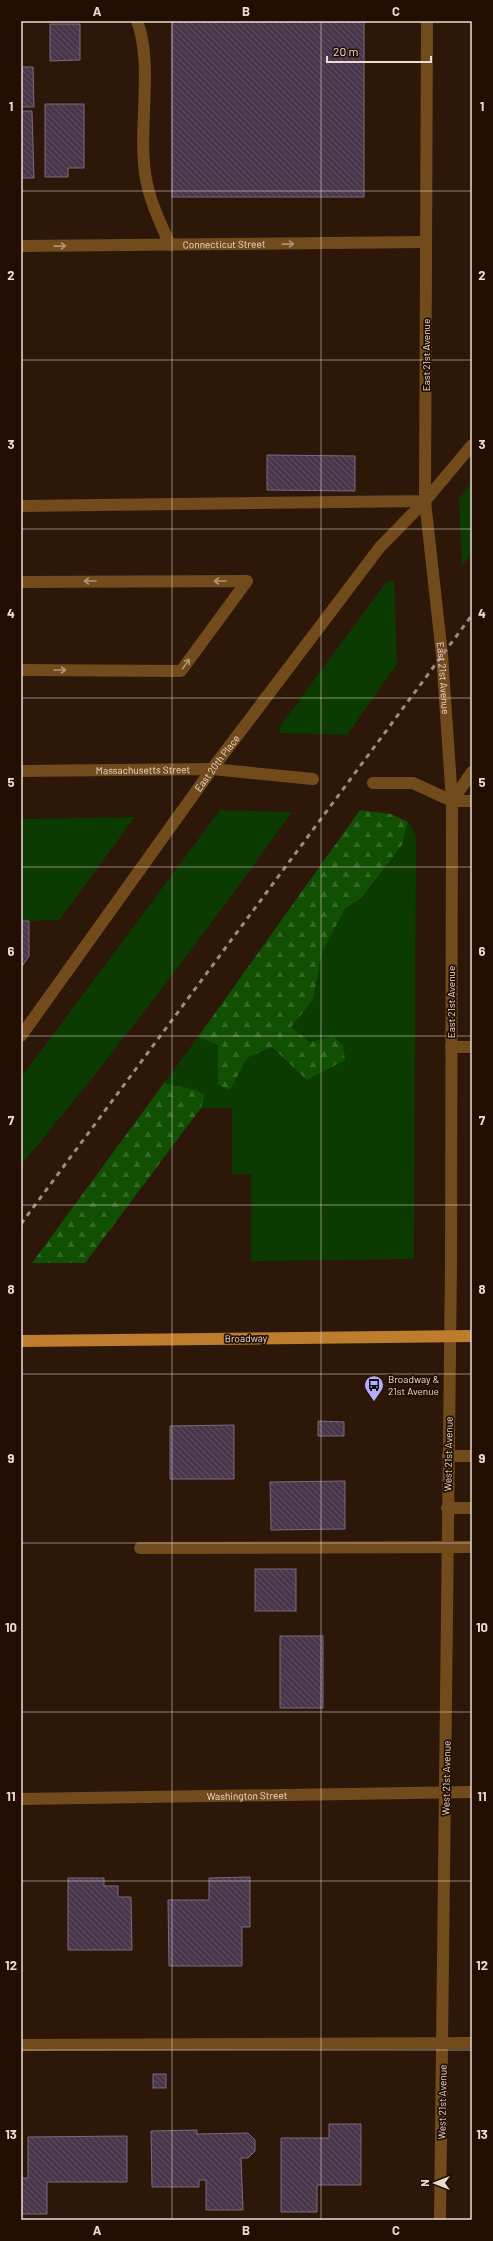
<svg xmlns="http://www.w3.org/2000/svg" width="493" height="2241" font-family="Barlow,sans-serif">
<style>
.green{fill:#0c3b02}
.forest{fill:url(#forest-firs)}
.building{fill:url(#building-back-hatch);stroke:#7d697f}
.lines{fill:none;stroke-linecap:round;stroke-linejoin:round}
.minor{stroke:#724b1c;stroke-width:12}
.major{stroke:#bd7d2c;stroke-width:12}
.rail{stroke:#9d8b80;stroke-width:3;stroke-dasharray:5 5;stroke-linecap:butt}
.oneway{stroke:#ae9478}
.grid{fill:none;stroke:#ebdcd3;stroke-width:1;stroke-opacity:0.55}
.labels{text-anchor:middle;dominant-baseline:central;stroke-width:3.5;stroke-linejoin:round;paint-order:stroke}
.street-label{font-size:10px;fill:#ebdcd3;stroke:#220e02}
.poi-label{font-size:10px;fill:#ebdcd3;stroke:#220e02;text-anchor:start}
.neatline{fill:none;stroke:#ebdcd3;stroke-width:1.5}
.grid-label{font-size:13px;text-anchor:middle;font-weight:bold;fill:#ebdcd3}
</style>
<defs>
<pattern id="forest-firs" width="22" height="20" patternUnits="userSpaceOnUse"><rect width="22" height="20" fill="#114f02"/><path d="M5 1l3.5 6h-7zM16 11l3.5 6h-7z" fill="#346826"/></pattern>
<pattern id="building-back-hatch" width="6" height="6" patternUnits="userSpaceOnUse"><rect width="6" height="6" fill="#48374b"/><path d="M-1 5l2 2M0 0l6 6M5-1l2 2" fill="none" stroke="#635364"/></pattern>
</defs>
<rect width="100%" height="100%" fill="#2c1709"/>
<!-- green -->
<g class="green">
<polygon points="472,482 472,553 462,566 459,499"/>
<polygon points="391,581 394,581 397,664 347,735 281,733 279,731 280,726 386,583"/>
<path d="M220,810l72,2c-86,120 -176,240 -271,353v-87z"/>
<polygon points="135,817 59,920 21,921 21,819"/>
<polygon points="408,822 416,835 414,1259 251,1261 251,1174 232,1174 232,1108 201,1108 205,1095 195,1090 164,1083 198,1037 218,1045 218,1085 230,1090 247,1058 272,1047 310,1042 291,1027 313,1000 322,952 345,909 363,898 402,845"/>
</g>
<!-- forest -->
<g class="forest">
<polygon points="360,810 391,814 408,822 402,845 362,898 345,909 322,952 313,1000 291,1027 310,1042 334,1036 343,1046 345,1060 307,1080 272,1047 247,1058 230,1090 218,1085 218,1045 198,1037"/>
<polygon points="164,1083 195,1090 205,1095 201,1108 85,1263 32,1263"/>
</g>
<!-- building -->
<g class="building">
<rect x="172" y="21" width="192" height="176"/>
<polygon points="50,24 80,24 80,60 50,61"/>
<polygon points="21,67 33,67 34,107 21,107"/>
<polygon points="45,104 84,104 84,168 68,168 68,177 45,177"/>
<polygon points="21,111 32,111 34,178 21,178"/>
<polygon points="267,455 355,456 355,491 267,490"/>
<polygon points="21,921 29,921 29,956 21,968"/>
<polygon points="318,1421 344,1422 344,1436 318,1436"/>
<polygon points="234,1425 234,1479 170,1479 170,1426"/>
<polygon points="345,1481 345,1529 271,1530 270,1482"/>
<rect x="255" y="1569" width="41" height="42"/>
<rect x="280" y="1636" width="43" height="72"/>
<polygon points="250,1877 250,1927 242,1927 242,1966 169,1966 168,1900 209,1900 209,1878"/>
<polygon points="68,1878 104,1878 104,1886 118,1886 118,1897 131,1897 132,1950 68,1950"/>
<rect x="153" y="2074" width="13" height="14"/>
<polygon points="329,2124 361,2124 361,2185 317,2185 317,2212 281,2212 281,2138 329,2138"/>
<polygon points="197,2130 197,2134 248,2133 255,2140 255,2151 248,2158 241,2158 243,2210 206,2210 206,2180 199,2180 199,2187 152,2187 151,2131"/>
<polygon points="127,2136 127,2182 47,2182 47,2214 21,2214 21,2178 28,2178 28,2137"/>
</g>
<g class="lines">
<!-- minor -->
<g class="minor">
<path d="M137,21c17,44 0,110 9,158 4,23 15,45 24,66"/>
<path id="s1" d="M427,21l-2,480 17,154 10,146 -1,465 -11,954"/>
<path id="s2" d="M21,246l405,-4"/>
<polyline points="21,506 425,501 472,445"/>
<polyline points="21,582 247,581 181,671 21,670"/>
<path id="s3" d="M21,771l191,-2 101,10"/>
<polyline points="373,783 413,783 452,801 472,801"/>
<polyline points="452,801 472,772"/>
<path id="s4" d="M21,1036l191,-267 168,-222 45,-46"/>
<polyline points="451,1047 472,1047"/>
<polyline points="448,1456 472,1456"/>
<polyline points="447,1508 472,1508"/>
<polyline points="140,1548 472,1547"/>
<path id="s5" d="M21,1799l451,-7"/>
<polyline points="21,2045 472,2043"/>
</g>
<!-- major -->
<polyline class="major" points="21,1341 472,1336"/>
<!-- rail -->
<polyline class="rail" points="21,1224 472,615"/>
</g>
<!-- one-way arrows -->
<defs><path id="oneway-shaft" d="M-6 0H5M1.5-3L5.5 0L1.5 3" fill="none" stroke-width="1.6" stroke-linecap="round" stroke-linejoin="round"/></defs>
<g class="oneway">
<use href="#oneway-shaft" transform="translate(288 244) rotate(-1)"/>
<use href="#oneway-shaft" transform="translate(60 246) rotate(-1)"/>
<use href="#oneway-shaft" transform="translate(90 581) rotate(180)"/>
<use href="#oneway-shaft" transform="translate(220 581) rotate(180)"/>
<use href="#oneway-shaft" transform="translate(186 664) rotate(-54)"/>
<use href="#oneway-shaft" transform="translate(60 670)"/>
</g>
<!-- grid -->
<path class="grid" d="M172,21v2199M321,21v2199M21,191h451M21,360h451M21,529h451M21,698h451M21,867h451M21,1036h451M21,1205h451M21,1374h451M21,1543h451M21,1712h451M21,1881h451M21,2050h451"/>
<!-- icons -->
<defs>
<symbol id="bus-pin" viewBox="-11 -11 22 30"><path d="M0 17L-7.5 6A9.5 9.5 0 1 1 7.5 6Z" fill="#b4acf9" stroke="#220e02"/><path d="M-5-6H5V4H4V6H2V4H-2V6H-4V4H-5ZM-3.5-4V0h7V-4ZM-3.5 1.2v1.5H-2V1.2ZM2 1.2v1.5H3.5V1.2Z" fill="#111"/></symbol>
</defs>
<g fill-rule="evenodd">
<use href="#bus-pin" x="363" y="1374" width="22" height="30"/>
</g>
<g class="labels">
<!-- street labels -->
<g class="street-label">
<text stroke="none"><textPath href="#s2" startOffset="203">Connecticut Street</textPath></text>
<text transform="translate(426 355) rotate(-90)">East 21st Avenue</text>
<text stroke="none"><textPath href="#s1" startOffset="658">East 21st Avenue</textPath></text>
<text stroke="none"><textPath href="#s4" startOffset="336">East 20th Place</textPath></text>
<text stroke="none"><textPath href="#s3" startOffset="122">Massachusetts Street</textPath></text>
<text transform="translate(451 1002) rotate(-90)">East 21st Avenue</text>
<text transform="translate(246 1338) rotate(-1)">Broadway</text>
<text transform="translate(448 1454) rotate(-89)">West 21st Avenue</text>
<text transform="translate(446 1778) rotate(-89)">West 21st Avenue</text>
<text stroke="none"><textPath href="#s5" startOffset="226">Washington Street</textPath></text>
<text transform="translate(442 2102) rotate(-89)">West 21st Avenue</text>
</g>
<!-- poi labels -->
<g class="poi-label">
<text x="388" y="1379">Broadway &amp;<tspan x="388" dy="12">21st Avenue</tspan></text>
</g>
</g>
<!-- border -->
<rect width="493" height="2241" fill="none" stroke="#220e02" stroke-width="44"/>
<!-- north arrow -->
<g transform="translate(435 2183) rotate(270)" stroke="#220e02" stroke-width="3" paint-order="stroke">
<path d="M0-3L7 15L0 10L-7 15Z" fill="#ebdcd3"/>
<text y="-6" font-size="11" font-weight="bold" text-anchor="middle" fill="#ebdcd3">N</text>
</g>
<!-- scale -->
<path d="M327 56v6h104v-6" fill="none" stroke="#ebdcd3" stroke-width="2"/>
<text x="333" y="56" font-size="12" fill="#ebdcd3" stroke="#220e02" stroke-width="3" paint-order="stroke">20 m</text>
<rect x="22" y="22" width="449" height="2197" class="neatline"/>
<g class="grid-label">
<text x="97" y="16">A</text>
<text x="246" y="16">B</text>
<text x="396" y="16">C</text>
<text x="11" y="111">1</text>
<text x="482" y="111">1</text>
<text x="11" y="280">2</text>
<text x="482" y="280">2</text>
<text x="11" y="449">3</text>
<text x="482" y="449">3</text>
<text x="11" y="618">4</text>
<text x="482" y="618">4</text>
<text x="11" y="787">5</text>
<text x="482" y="787">5</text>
<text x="11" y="956">6</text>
<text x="482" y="956">6</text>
<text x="11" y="1125">7</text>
<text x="482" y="1125">7</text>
<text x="11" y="1294">8</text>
<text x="482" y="1294">8</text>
<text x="11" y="1463">9</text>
<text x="482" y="1463">9</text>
<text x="11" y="1632">10</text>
<text x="482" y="1632">10</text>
<text x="11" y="1801">11</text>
<text x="482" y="1801">11</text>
<text x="11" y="1970">12</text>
<text x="482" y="1970">12</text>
<text x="11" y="2139">13</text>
<text x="482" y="2139">13</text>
<text x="97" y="2235">A</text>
<text x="246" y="2235">B</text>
<text x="396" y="2235">C</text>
</g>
</svg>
